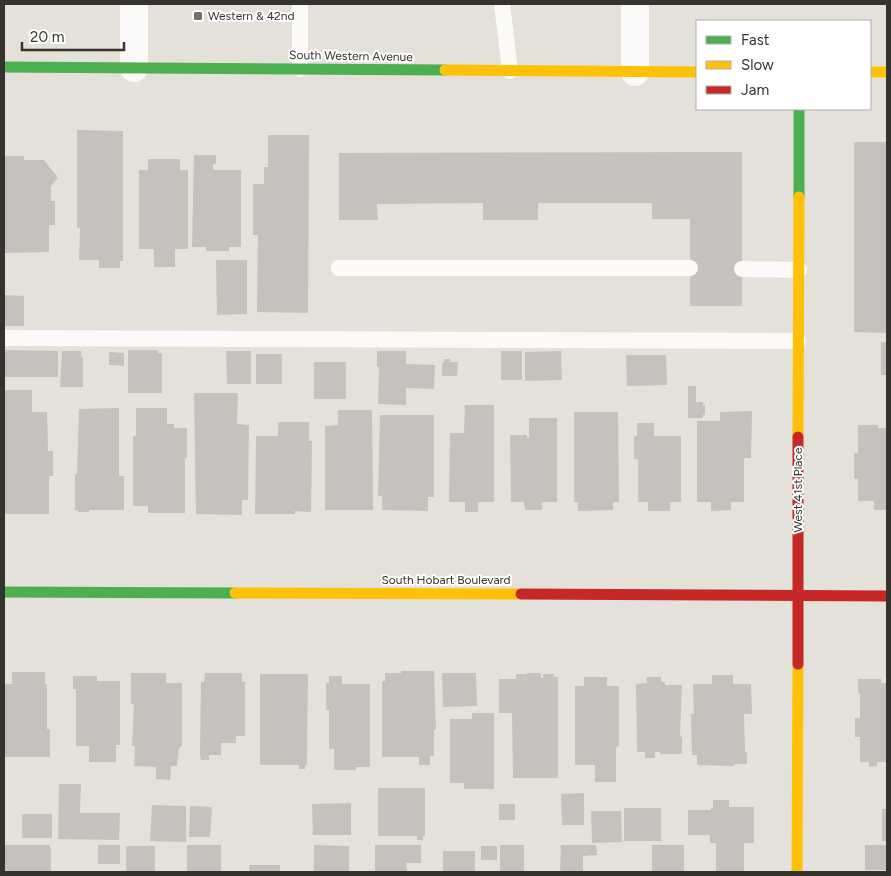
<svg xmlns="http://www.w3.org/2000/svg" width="891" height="876" font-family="Figtree,sans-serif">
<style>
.building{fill:#c5c1bd}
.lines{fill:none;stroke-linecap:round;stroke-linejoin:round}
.lane{stroke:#fbfaf9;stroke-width:16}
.street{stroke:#fbfaf9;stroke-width:28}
.fast{stroke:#4caf50;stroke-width:11}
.slow{stroke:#ffc107;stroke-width:11}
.jam{stroke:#c62828;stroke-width:11}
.poi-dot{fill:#72706a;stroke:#fff;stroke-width:2}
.labels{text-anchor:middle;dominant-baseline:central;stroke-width:4;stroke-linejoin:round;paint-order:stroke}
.poi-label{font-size:12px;fill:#35332e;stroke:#fff;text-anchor:start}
.street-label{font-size:12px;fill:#35332e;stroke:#fff}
</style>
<rect width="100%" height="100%" fill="#e4e1da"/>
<!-- building -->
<g class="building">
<polygon points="77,130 123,131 123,261 120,261 120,268 99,268 99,260 79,260 80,228 77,228"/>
<polygon points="268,135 309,135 308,313 257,312 258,235 253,235 253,184 264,184 264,167 268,167"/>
<polygon points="854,142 887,142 887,333 854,332"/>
<polygon points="742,152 742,306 690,306 690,219 652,219 652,203 538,203 538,220 483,220 483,203 377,204 378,220 339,220 339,153"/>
<polygon points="194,155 216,155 216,164 213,164 213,170 241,170 241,247 229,247 229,251 206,251 206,247 192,247"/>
<polygon points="4,156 24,156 24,160 44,160 58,178 51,186 51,201 55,201 55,225 49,225 49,252 4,253"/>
<polygon points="148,159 180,159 180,170 188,170 188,249 175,249 175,267 154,267 154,249 139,249 139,170 148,170"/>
<polygon points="216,260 247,260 247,314 217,315"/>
<polygon points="4,295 24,296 24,326 4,326"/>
<rect x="881" y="342" width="6" height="33"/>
<polygon points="4,350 58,351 58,377 4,377"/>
<polygon points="128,350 158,350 158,353 162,353 162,393 128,393"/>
<polygon points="62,351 81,351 81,357 83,357 83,387 60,387"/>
<polygon points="226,351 251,351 251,384 227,384"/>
<polygon points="377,351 406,351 406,364 435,365 434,389 406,388 406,405 378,404 379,367 377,367"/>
<rect x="501" y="351" width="21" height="29"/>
<polygon points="561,351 562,380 525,381 525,352"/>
<polygon points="109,352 124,353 124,366 109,365"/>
<rect x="256" y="354" width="26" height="30"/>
<polygon points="626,355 666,355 667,385 627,386"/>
<polygon points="444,359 450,359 450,362 458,362 457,376 442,376 442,363 444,363"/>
<rect x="314" y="362" width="32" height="37"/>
<polygon points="688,386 696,386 696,402 703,402 703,405 705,405 705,415 703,415 703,418 688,418"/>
<polygon points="4,390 32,390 32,412 47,412 48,451 53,451 53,476 49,476 49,514 4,514"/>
<polygon points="194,393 238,393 237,424 249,425 248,500 242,500 242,515 196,514"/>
<polygon points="465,405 494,405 494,502 478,502 478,512 465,512 465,502 449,502 450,433 464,433"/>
<polygon points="119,408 119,476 124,476 124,510 89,510 89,512 78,512 78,510 75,510 75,474 77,474 79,409"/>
<polygon points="136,408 167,408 167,424 174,424 174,428 187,428 187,458 185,458 185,513 148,513 148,506 133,506 133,436 136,436"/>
<polygon points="338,410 372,410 373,510 325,510 325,426 338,425"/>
<polygon points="752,411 751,458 744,458 744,502 731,502 731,510 711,511 711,502 697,502 697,421 720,421 720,412"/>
<polygon points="574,412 618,412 619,502 613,502 613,510 578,511 578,502 574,502"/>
<polygon points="380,415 434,415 434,497 428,497 428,511 382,510 382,496 378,496"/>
<polygon points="529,418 557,418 557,502 542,502 542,510 525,510 524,502 511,502 510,435 527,435 527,438 529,438"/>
<polygon points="278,422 309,422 309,441 312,441 311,512 295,511 295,514 255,514 256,436 278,436"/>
<polygon points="637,423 654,423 654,436 681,436 681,502 670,502 670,511 648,511 648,502 638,502 638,459 634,459 634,436 637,436"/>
<polygon points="858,425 878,425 878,428 887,428 887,510 874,510 874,501 858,501 858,479 854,479 854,453 858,453"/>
<polygon points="401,671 434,671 436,729 434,730 434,756 430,756 430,765 419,765 419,757 382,757 382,681 385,681 385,673 401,673"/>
<polygon points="12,672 45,672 45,684 47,684 47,729 50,729 50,757 4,757 4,684 12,684"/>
<polygon points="131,673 166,673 166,683 182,683 182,746 179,748 177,766 171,766 170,780 156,779 156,767 134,766 135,746 132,746 134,704 131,704"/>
<polygon points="205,673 242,673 242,682 245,682 245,736 236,736 236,743 221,743 221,755 209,755 209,760 201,760 200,755 201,682 204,682"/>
<polygon points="442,673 476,673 477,706 443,707"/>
<polygon points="527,673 541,673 541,678 543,678 543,674 554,674 554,677 558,677 558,778 513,778 512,713 499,713 499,679 516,679 516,674 527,674"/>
<polygon points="260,674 308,674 307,765 305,765 305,769 299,769 299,765 260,765"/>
<polygon points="712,675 733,675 733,684 751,684 752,714 744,714 745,752 747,752 747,764 734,764 734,766 697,765 697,755 692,755 691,714 694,714 693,684 712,684"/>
<polygon points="73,676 97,676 97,681 120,681 120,745 116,745 116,762 89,762 89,746 76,746 76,689 73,689"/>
<polygon points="329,676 342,676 342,684 370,684 370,767 356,767 356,770 334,770 334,749 329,749 329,710 326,710 326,683 329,683"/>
<polygon points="584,677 607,677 607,686 619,686 619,746 616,747 616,782 595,782 595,765 575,765 575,686 584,686"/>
<polygon points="646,677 661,677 661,682 665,682 665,685 682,685 680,737 682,736 682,754 660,754 660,752 655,752 655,758 645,758 645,752 637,752 636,684 647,683"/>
<polygon points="858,679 881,679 881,683 887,683 887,762 877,762 877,766 869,767 869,762 860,762 860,737 855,737 855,718 860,718 860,693 858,693"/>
<polygon points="472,713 494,713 494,789 464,789 464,783 450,783 450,719 472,719"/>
<polygon points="59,784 81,784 80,813 120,813 119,840 58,839"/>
<polygon points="378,788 425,788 425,836 423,836 423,840 417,840 417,836 378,836"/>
<polygon points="584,793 584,825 562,825 561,794"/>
<polygon points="713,800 729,800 729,807 754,807 754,843 744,843 744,872 716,872 716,843 710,843 710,835 688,835 688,810 711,810 711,808 713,808"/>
<polygon points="351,803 351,835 313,835 312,804"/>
<rect x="499" y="804" width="16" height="16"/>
<polygon points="152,805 186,806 186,842 150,841"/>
<polygon points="190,806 212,807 210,837 189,837"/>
<rect x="624" y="808" width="37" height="33"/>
<rect x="882" y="809" width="5" height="32"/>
<polygon points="591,811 621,811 622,842 592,843"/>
<rect x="22" y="814" width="30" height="24"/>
<polygon points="4,845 50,845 50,849 51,849 51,872 4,872"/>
<rect x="98" y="845" width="22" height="19"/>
<rect x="187" y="845" width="34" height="27"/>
<polygon points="314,845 349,846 349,872 314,872"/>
<polygon points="375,845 421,845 421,863 406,863 407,871 375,871"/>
<rect x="500" y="845" width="24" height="27"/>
<polygon points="561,845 596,845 597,855 583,856 583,872 560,872"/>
<rect x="652" y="845" width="32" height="27"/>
<rect x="865" y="845" width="22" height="25"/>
<rect x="126" y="846" width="29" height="26"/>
<rect x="481" y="846" width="16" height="14"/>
<rect x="443" y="851" width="32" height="21"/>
<polygon points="249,865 280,865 280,872 250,872"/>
</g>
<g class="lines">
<!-- lane -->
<g class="lane">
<polyline points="300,4 300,69"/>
<polyline points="502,4 510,71"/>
<polyline points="339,268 690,268"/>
<polyline points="742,269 799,270"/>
<polyline points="4,338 798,341"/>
</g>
<!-- street -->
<g class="street">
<polyline points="134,4 134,68"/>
<polyline points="635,4 635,72"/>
</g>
<!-- fast -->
<g class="fast">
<polyline points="4,67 445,70"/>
<polyline points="799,197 799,109"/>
<polyline points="4,592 235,593"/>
</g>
<!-- slow -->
<g class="slow">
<polyline points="445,70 697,72"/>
<polyline points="870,72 887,72"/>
<polyline points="798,437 799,197"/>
<polyline points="235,593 521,594"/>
<polyline points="797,872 798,664"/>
</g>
<!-- jam -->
<g class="jam">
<polyline points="521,594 887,596"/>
<polyline points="798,664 798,437"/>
</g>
</g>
<!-- markers -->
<rect class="poi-dot" x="193" y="11" width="10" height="10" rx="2.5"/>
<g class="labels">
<!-- poi labels -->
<g class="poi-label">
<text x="208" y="16">Western &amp; 42nd</text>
</g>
<!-- street labels -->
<g class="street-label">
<text transform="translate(351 56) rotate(1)">South Western Avenue</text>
<text transform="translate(798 490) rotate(-90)">West 41st Place</text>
<text x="446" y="580">South Hobart Boulevard</text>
</g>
</g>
<!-- border -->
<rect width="891" height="876" fill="none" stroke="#35332e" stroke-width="10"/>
<!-- legend -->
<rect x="696" y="20" width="175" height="90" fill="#ffffff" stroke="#aeadab"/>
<rect x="706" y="36" width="25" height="8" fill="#4caf50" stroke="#aeadab"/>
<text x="741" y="45" font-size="15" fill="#35332e">Fast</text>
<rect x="706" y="61" width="25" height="8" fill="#ffc107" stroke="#aeadab"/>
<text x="741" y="70" font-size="15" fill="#35332e">Slow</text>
<rect x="706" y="86" width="25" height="8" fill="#c62828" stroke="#aeadab"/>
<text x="741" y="95" font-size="15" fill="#35332e">Jam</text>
<!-- scale -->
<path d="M22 42v8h102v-8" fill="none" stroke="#35332e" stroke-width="2.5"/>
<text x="30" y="42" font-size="15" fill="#35332e" stroke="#ffffff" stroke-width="4" paint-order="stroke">20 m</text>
</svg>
